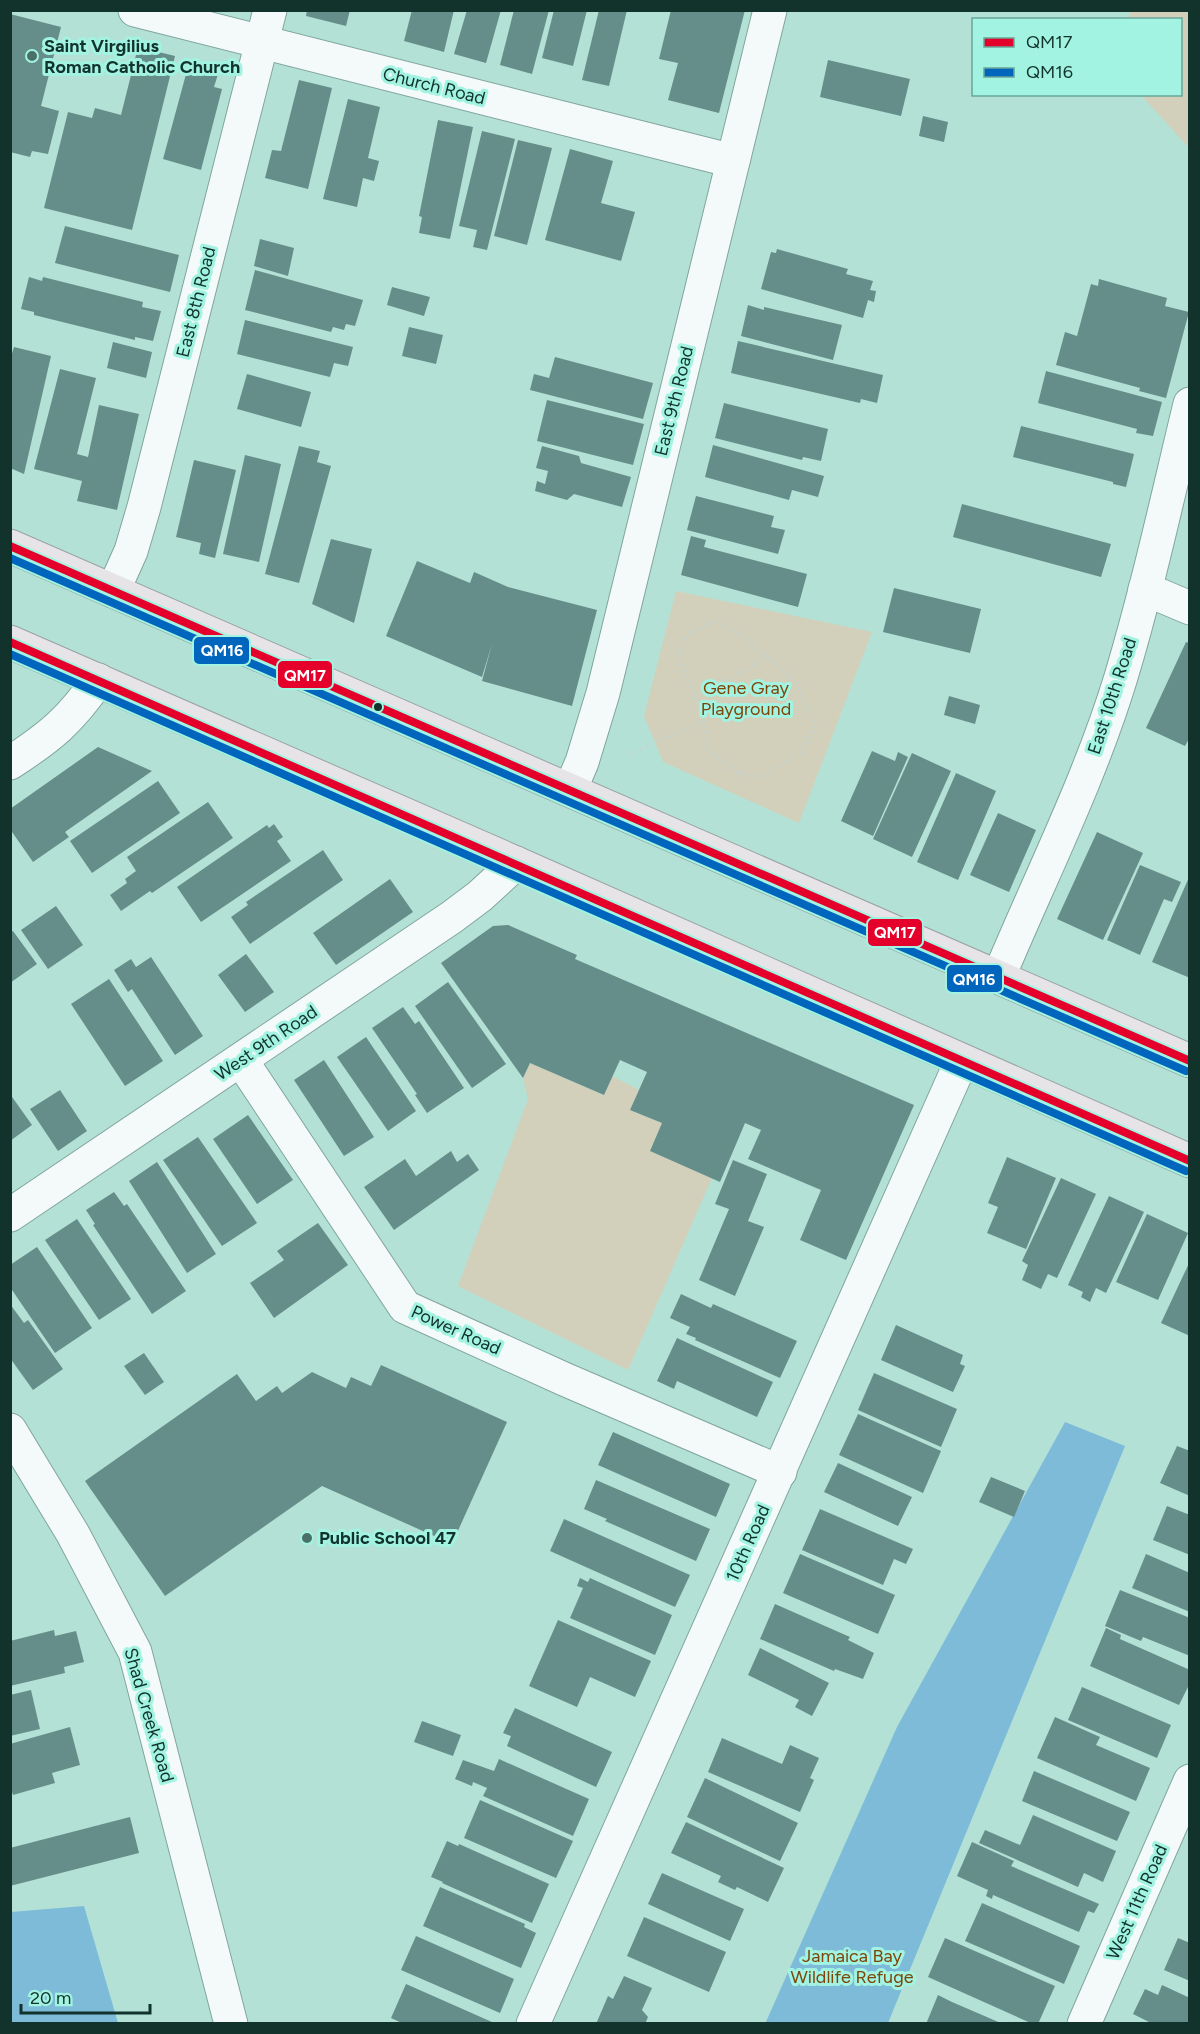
<svg xmlns="http://www.w3.org/2000/svg" width="1200" height="2034" font-family="Figtree,sans-serif">
<style>
.green{fill:#d2d0ba}
.water{fill:#7dbbd9}
.building{fill:#658e8a}
.lines{fill:none;stroke-linecap:round;stroke-linejoin:round}
.street-casing{stroke:#81a59d;stroke-width:35}
.primary-casing{stroke:#99a2a2;stroke-width:35}
.path{stroke:#c6d4d1;stroke-width:4;stroke-dasharray:1.5 4.5;stroke-linecap:butt}
.street{stroke:#f4faf9;stroke-width:33}
.primary{stroke:#e6e4e6;stroke-width:33}
.bus-1-casing{stroke:#a2f3e1;stroke-width:12}
.bus-2-casing{stroke:#a2f3e1;stroke-width:12}
.bus-1{stroke:#e4002b;stroke-width:8}
.bus-2{stroke:#0065bd;stroke-width:8}
.poi-dot{fill:#4a7068;stroke:#a2f3e1;stroke-width:2}
.bus-dot{fill:#11332c;stroke:#a2f3e1;stroke-width:2}
.labels{text-anchor:middle;dominant-baseline:central;stroke-width:6;stroke-linejoin:round;paint-order:stroke}
.poi-label{font-size:18px;font-weight:bold;fill:#11332c;stroke:#a2f3e1;text-anchor:start}
.street-label{font-size:18px;fill:#11332c;stroke:#a2f3e1}
.park-label{font-size:18px;fill:#7e4508;stroke:#a2f3e1}
.line-badge{stroke:#a2f3e1;stroke-width:2}
.badge-label{font-size:16px;text-anchor:middle;font-weight:bold;fill:#fff}
</style>
<rect width="100%" height="100%" fill="#b4e1d6"/>
<!-- green -->
<g class="green">
<polygon points="1130,11 1189,11 1189,148 1141,95 1180,94 1180,20 1128,19"/>
<polygon points="676,591 872,632 799,823 663,762 644,716"/>
<polygon points="530,1063 604,1095 612,1076 639,1090 630,1110 662,1123 650,1151 712,1178 628,1370 458,1286 528,1099 523,1078"/>
</g>
<!-- water -->
<g class="water">
<polygon points="1065,1422 1125,1446 888,2023 765,2024 897,1727"/>
<polygon points="84,1906 118,2023 11,2023 11,1912"/>
</g>
<!-- building -->
<g class="building">
<polygon points="307,10 350,10 346,26 306,16"/>
<polygon points="412,10 454,10 444,52 404,41"/>
<polygon points="467,10 501,10 486,63 454,54"/>
<polygon points="514,10 549,10 532,74 500,65"/>
<polygon points="554,10 587,10 573,66 542,58"/>
<polygon points="599,10 627,10 609,86 582,80"/>
<polygon points="671,10 745,10 719,113 668,100 678,63 659,59"/>
<polygon points="10,14 61,27 41,106 59,111 48,154 32,151 30,157 10,152"/>
<polygon points="138,47 175,56 132,230 44,208 68,112 92,118 95,108 121,115"/>
<polygon points="828,60 910,79 901,116 820,97"/>
<polygon points="189,63 219,71 214,87 222,89 201,170 163,159"/>
<polygon points="299,80 332,88 308,189 265,178 272,150 281,151"/>
<polygon points="348,99 380,107 368,158 379,161 374,181 363,178 357,207 323,199"/>
<polygon points="923,116 948,122 944,142 919,136"/>
<polygon points="438,120 473,127 450,239 419,233 422,217 419,216"/>
<polygon points="482,131 515,139 487,250 473,247 477,230 459,226"/>
<polygon points="518,140 552,148 527,245 494,236"/>
<polygon points="570,149 613,161 601,203 635,212 621,261 545,240"/>
<polygon points="65,226 179,255 170,292 55,263"/>
<polygon points="260,239 294,248 288,276 254,266"/>
<polygon points="777,249 848,269 846,274 873,281 870,290 876,291 874,302 868,300 863,318 761,289 771,252 776,253"/>
<polygon points="255,270 363,300 355,326 346,324 344,330 333,327 331,332 245,310"/>
<polygon points="29,277 42,281 43,277 143,302 142,307 161,311 153,341 135,337 135,340 34,315 34,312 21,309"/>
<polygon points="1099,279 1167,298 1165,306 1189,312 1166,398 1139,391 1140,388 1056,365 1065,332 1077,336 1091,284 1098,286"/>
<polygon points="392,287 430,297 424,316 387,305"/>
<polygon points="748,305 764,310 764,307 842,325 833,360 741,336"/>
<polygon points="245,320 353,347 348,366 334,363 330,377 237,354"/>
<polygon points="409,327 443,335 436,364 402,356"/>
<polygon points="738,341 883,375 877,403 861,399 860,403 731,373"/>
<polygon points="113,342 152,352 146,378 107,368"/>
<polygon points="14,347 51,356 24,474 10,468 10,360"/>
<polygon points="555,357 653,383 643,419 530,390 534,374 549,378"/>
<polygon points="60,369 96,378 77,454 88,457 99,405 139,414 117,510 77,501 82,481 34,469"/>
<polygon points="1046,371 1162,402 1153,436 1136,433 1137,429 1038,403"/>
<polygon points="247,374 311,392 301,427 237,409"/>
<polygon points="547,400 644,424 633,465 537,441"/>
<polygon points="724,403 828,429 821,461 803,457 802,460 715,438"/>
<polygon points="1021,426 1134,454 1126,487 1113,484 1113,482 1013,457"/>
<polygon points="713,445 824,476 818,497 792,490 789,500 705,477"/>
<polygon points="299,446 320,451 317,462 331,466 299,583 265,574"/>
<polygon points="542,446 579,456 581,463 631,477 622,507 574,494 567,500 535,491 537,481 545,484 548,471 536,468"/>
<polygon points="245,455 281,464 259,562 223,554"/>
<polygon points="194,460 236,470 215,558 199,554 201,543 176,537"/>
<polygon points="696,496 774,516 771,527 785,530 778,554 687,530"/>
<polygon points="962,504 1111,544 1101,577 953,537"/>
<polygon points="691,536 706,540 704,547 807,574 798,607 681,575"/>
<polygon points="331,539 372,549 354,623 312,604"/>
<polygon points="417,561 470,583 474,572 508,587 597,610 572,706 482,681 492,644 482,677 386,636"/>
<polygon points="894,588 981,609 970,653 883,632"/>
<polygon points="1186,642 1190,643 1190,737 1185,746 1146,728"/>
<polygon points="949,696 980,705 975,724 944,715"/>
<polygon points="98,747 152,771 65,832 69,837 33,862 10,829 10,809"/>
<polygon points="872,751 895,761 898,752 908,757 873,836 841,821"/>
<polygon points="912,753 951,771 912,857 873,839"/>
<polygon points="956,773 996,791 958,880 917,862"/>
<polygon points="158,781 180,813 92,873 70,841"/>
<polygon points="208,802 233,838 152,893 150,891 121,911 110,895 127,883 125,879 136,871 127,857"/>
<polygon points="998,813 1036,830 1009,892 970,875"/>
<polygon points="274,824 283,837 277,841 291,861 201,922 177,887 267,825 269,828"/>
<polygon points="1097,832 1143,853 1103,940 1057,919"/>
<polygon points="323,850 343,880 250,944 231,917 248,905 246,902"/>
<polygon points="1140,865 1181,882 1172,902 1164,899 1140,955 1107,940"/>
<polygon points="1190,875 1190,978 1152,962"/>
<polygon points="390,879 413,912 336,965 313,933"/>
<polygon points="56,906 83,945 48,969 21,930"/>
<polygon points="508,925 577,955 575,959 914,1105 846,1260 800,1240 821,1190 748,1159 761,1130 745,1123 720,1182 650,1151 662,1123 630,1110 647,1072 620,1060 604,1095 530,1063 523,1078 441,963 493,926"/>
<polygon points="13,931 37,964 10,983 10,932"/>
<polygon points="246,954 274,992 245,1012 218,975"/>
<polygon points="151,957 203,1036 175,1055 132,989 128,992 114,970 131,959 136,967"/>
<polygon points="109,979 163,1061 125,1086 71,1004"/>
<polygon points="448,982 506,1064 472,1088 415,1006"/>
<polygon points="403,1007 415,1024 419,1021 464,1088 427,1113 415,1095 417,1094 372,1028"/>
<polygon points="366,1037 416,1111 388,1131 337,1057"/>
<polygon points="324,1060 374,1137 344,1156 294,1080"/>
<polygon points="60,1090 87,1131 58,1151 30,1109"/>
<polygon points="10,1094 32,1125 10,1141"/>
<polygon points="248,1115 293,1180 257,1204 213,1139"/>
<polygon points="198,1137 257,1223 222,1246 163,1160"/>
<polygon points="451,1151 457,1162 468,1154 479,1170 394,1230 364,1187 405,1159 416,1176"/>
<polygon points="1007,1157 1056,1178 1026,1249 987,1233 998,1207 988,1203"/>
<polygon points="733,1160 767,1174 748,1221 764,1227 735,1296 699,1280 729,1209 715,1204"/>
<polygon points="157,1162 216,1254 187,1273 129,1181"/>
<polygon points="1061,1178 1096,1194 1057,1278 1048,1274 1041,1289 1022,1280 1028,1265 1022,1261"/>
<polygon points="114,1192 124,1206 127,1204 186,1291 152,1314 93,1225 95,1224 86,1210"/>
<polygon points="1109,1196 1144,1212 1106,1293 1096,1288 1090,1302 1081,1297 1083,1292 1068,1285"/>
<polygon points="1147,1214 1188,1233 1158,1300 1116,1282"/>
<polygon points="77,1219 131,1299 99,1320 45,1240"/>
<polygon points="318,1223 348,1265 274,1318 250,1283 284,1260 277,1251"/>
<polygon points="37,1247 92,1328 55,1353 10,1287 10,1265"/>
<polygon points="1190,1261 1190,1336 1161,1323"/>
<polygon points="681,1294 711,1308 713,1304 797,1341 780,1378 695,1340 696,1338 686,1334 690,1327 670,1318"/>
<polygon points="10,1304 24,1323 28,1320 63,1369 33,1390 10,1358"/>
<polygon points="896,1325 963,1355 960,1364 965,1366 953,1392 881,1360"/>
<polygon points="677,1338 773,1382 757,1417 677,1381 674,1389 657,1381"/>
<polygon points="144,1353 164,1382 145,1395 124,1366"/>
<polygon points="381,1365 507,1422 452,1544 322,1486 165,1596 85,1481 237,1374 256,1401 277,1386 282,1393 312,1372 346,1388 351,1377 371,1386"/>
<polygon points="874,1373 957,1409 941,1447 858,1410"/>
<polygon points="858,1414 941,1451 923,1493 839,1455"/>
<polygon points="613,1432 730,1484 716,1517 598,1465"/>
<polygon points="1177,1446 1190,1451 1190,1496 1160,1483"/>
<polygon points="838,1463 912,1497 898,1526 824,1492"/>
<polygon points="991,1477 1025,1491 1014,1517 979,1502"/>
<polygon points="596,1480 710,1529 696,1561 605,1521 607,1519 584,1509"/>
<polygon points="1167,1506 1190,1515 1190,1555 1153,1540"/>
<polygon points="820,1509 913,1549 906,1564 894,1559 883,1585 802,1550"/>
<polygon points="564,1519 690,1575 675,1607 550,1551"/>
<polygon points="800,1554 895,1595 878,1634 783,1593"/>
<polygon points="1146,1554 1190,1573 1190,1612 1132,1588"/>
<polygon points="580,1578 588,1582 590,1578 672,1615 655,1655 570,1618 583,1588 577,1586"/>
<polygon points="1120,1590 1190,1618 1190,1656 1143,1637 1141,1641 1105,1626"/>
<polygon points="775,1604 850,1637 848,1640 874,1653 863,1679 835,1669 834,1671 760,1639"/>
<polygon points="558,1620 651,1661 635,1697 590,1677 577,1707 529,1686"/>
<polygon points="1106,1628 1121,1635 1120,1639 1190,1670 1190,1683 1179,1705 1090,1666"/>
<polygon points="54,1630 55,1636 76,1631 84,1662 64,1667 65,1673 10,1686 10,1641"/>
<polygon points="760,1648 829,1683 812,1716 795,1707 799,1700 748,1675"/>
<polygon points="1082,1687 1171,1725 1157,1758 1068,1720"/>
<polygon points="31,1690 40,1729 10,1736 10,1695"/>
<polygon points="515,1708 612,1752 596,1787 507,1746 511,1736 503,1733"/>
<polygon points="1055,1717 1100,1737 1096,1745 1150,1768 1136,1801 1037,1758"/>
<polygon points="422,1721 461,1735 453,1756 414,1742"/>
<polygon points="70,1727 80,1765 52,1773 55,1783 13,1795 10,1786 10,1744"/>
<polygon points="722,1738 782,1764 790,1745 819,1758 810,1778 814,1780 800,1812 708,1772"/>
<polygon points="499,1759 589,1799 573,1836 483,1796 487,1788 473,1782 472,1786 455,1779 463,1760 494,1771"/>
<polygon points="1034,1771 1130,1812 1117,1841 1022,1801"/>
<polygon points="705,1778 798,1823 780,1861 687,1817"/>
<polygon points="480,1800 573,1841 556,1878 464,1838"/>
<polygon points="1033,1815 1116,1851 1103,1882 1084,1873 1078,1887 979,1843 985,1830 1020,1845"/>
<polygon points="130,1817 139,1853 10,1886 10,1848"/>
<polygon points="686,1822 784,1868 768,1902 737,1887 735,1890 718,1882 721,1876 671,1853"/>
<polygon points="447,1841 458,1846 459,1844 549,1884 532,1923 442,1883 443,1882 431,1877"/>
<polygon points="972,1842 1014,1861 1011,1866 1099,1904 1094,1913 1088,1911 1079,1932 993,1895 992,1899 986,1896 988,1890 957,1876"/>
<polygon points="662,1873 744,1909 730,1941 648,1904"/>
<polygon points="440,1887 525,1924 524,1927 536,1933 521,1968 423,1926"/>
<polygon points="982,1903 1080,1946 1064,1984 965,1941"/>
<polygon points="644,1917 726,1952 709,1992 627,1956"/>
<polygon points="416,1936 514,1979 500,2013 401,1970"/>
<polygon points="945,1938 1055,1986 1038,2024 1033,2024 928,1977"/>
<polygon points="1178,1938 1190,1943 1190,1981 1164,1970"/>
<polygon points="624,1976 652,1988 642,2010 648,2017 645,2024 596,2024 608,1996 613,1999"/>
<polygon points="406,1984 492,2022 491,2024 404,2024 391,2018"/>
<polygon points="1162,1985 1190,1998 1190,2024 1153,2024 1133,2014 1145,1989 1158,1995"/>
<polygon points="938,1995 952,2002 1003,2024 926,2024"/>
</g>
<g class="lines">
<defs>
<g id="street">
<polyline points="135,10 733,161"/>
<polyline points="1145,589 1190,608"/>
<polyline points="113,591 131,551 144,507 270,10"/>
<path d="M10,763c40,-26 61,-43 88,-83"/>
<polyline points="570,790 582,762 603,693 770,10"/>
<path d="M999,976c41,-98 91,-197 122,-299 27,-90 47,-182 69,-273"/>
<polyline points="241,1060 405,1307 564,1379 780,1472"/>
<polyline points="10,1215 452,917 480,896 516,863"/>
<polyline points="10,1430 73,1534 135,1652 231,2024"/>
<polyline points="533,2024 961,1062"/>
<polyline points="1084,2024 1190,1781"/>
</g>
<g id="primary">
<polyline points="10,546 1190,1061"/>
<polyline points="10,642 516,863 1190,1161"/>
</g>
</defs>
<!-- street casing -->
<use href="#street" class="street-casing"/>
<!-- primary casing -->
<use href="#primary" class="primary-casing"/>
<!-- path -->
<g class="path">
<polygon points="715,621 743,636 797,683 815,726 804,750 760,778 736,772 707,749 704,721 677,653 689,633"/>
<polyline points="694,697 768,657"/>
<polyline points="629,754 704,721"/>
</g>
<!-- street -->
<use href="#street" class="street"/>
<!-- primary -->
<use href="#primary" class="primary"/>
<defs>
<g id="bus-1">
<polyline points="10,546 1190,1061"/>
<polyline points="10,642 1190,1161"/>
</g>
<g id="bus-2">
<polyline points="10,558 1186,1071"/>
<polyline points="10,654 1186,1171"/>
</g>
</defs>
<!-- bus-1 casing -->
<use href="#bus-1" class="bus-1-casing"/>
<!-- bus-2 casing -->
<use href="#bus-2" class="bus-2-casing"/>
<!-- bus-1 -->
<use href="#bus-1" class="bus-1"/>
<!-- bus-2 -->
<use href="#bus-2" class="bus-2"/>
</g>
<!-- markers -->
<g class="poi-dot">
<circle cx="32" cy="56" r="6"/>
<circle cx="307" cy="1538" r="6"/>
</g>
<circle class="bus-dot" cx="378" cy="707" r="5"/>
<g class="labels">
<!-- poi labels -->
<g class="poi-label">
<text x="44" y="46">Saint Virgilius<tspan x="44" dy="21">Roman Catholic Church</tspan></text>
<text x="319" y="1538">Public School 47</text>
</g>
<!-- street labels -->
<g class="street-label">
<text transform="translate(434 86) rotate(14)">Church Road</text>
<text transform="translate(196 302) rotate(-76)">East 8th Road</text>
<text transform="translate(674 401) rotate(-76)">East 9th Road</text>
<text transform="translate(1112 696) rotate(-72)">East 10th Road</text>
<text transform="translate(266 1043) rotate(-34)">West 9th Road</text>
<text transform="translate(456 1330) rotate(24)">Power Road</text>
<text transform="translate(748 1543) rotate(-66)">10th Road</text>
<text transform="translate(149 1715) rotate(74)">Shad Creek Road</text>
<text transform="translate(1137 1902) rotate(-66)">West 11th Road</text>
</g>
<!-- park labels -->
<g class="park-label">
<text x="746" y="688">Gene Gray<tspan x="746" dy="21">Playground</tspan></text>
<text x="852" y="1956">Jamaica Bay<tspan x="852" dy="21">Wildlife Refuge</tspan></text>
</g>
</g>
<g class="line-badge">
<rect x="193" y="636" width="57" height="29" rx="6" fill="#0065bd"/>
<rect x="277" y="660" width="56" height="29" rx="6" fill="#e4002b"/>
<rect x="867" y="918" width="56" height="29" rx="6" fill="#e4002b"/>
<rect x="946" y="964" width="57" height="29" rx="6" fill="#0065bd"/>
</g>
<g class="badge-label">
<text x="222" y="656">QM16</text>
<text x="305" y="681">QM17</text>
<text x="895" y="938">QM17</text>
<text x="974" y="985">QM16</text>
</g>
<!-- border -->
<rect width="1200" height="2034" fill="none" stroke="#11332c" stroke-width="24"/>
<!-- legend -->
<rect x="972" y="18" width="210" height="78" fill="#a2f3e1" stroke="#68a699" stroke-width="1.5"/>
<rect x="984" y="38" width="30" height="9" fill="#e4002b" stroke="#68a699" stroke-width="1.5"/>
<text x="1026" y="48" font-size="18" fill="#11332c">QM17</text>
<rect x="984" y="68" width="30" height="9" fill="#0065bd" stroke="#68a699" stroke-width="1.5"/>
<text x="1026" y="78" font-size="18" fill="#11332c">QM16</text>
<!-- scale -->
<path d="M21 2004v9h129v-9" fill="none" stroke="#11332c" stroke-width="3"/>
<text x="30" y="2004" font-size="18" fill="#11332c" stroke="#a2f3e1" stroke-width="4.5" paint-order="stroke">20 m</text>
</svg>
